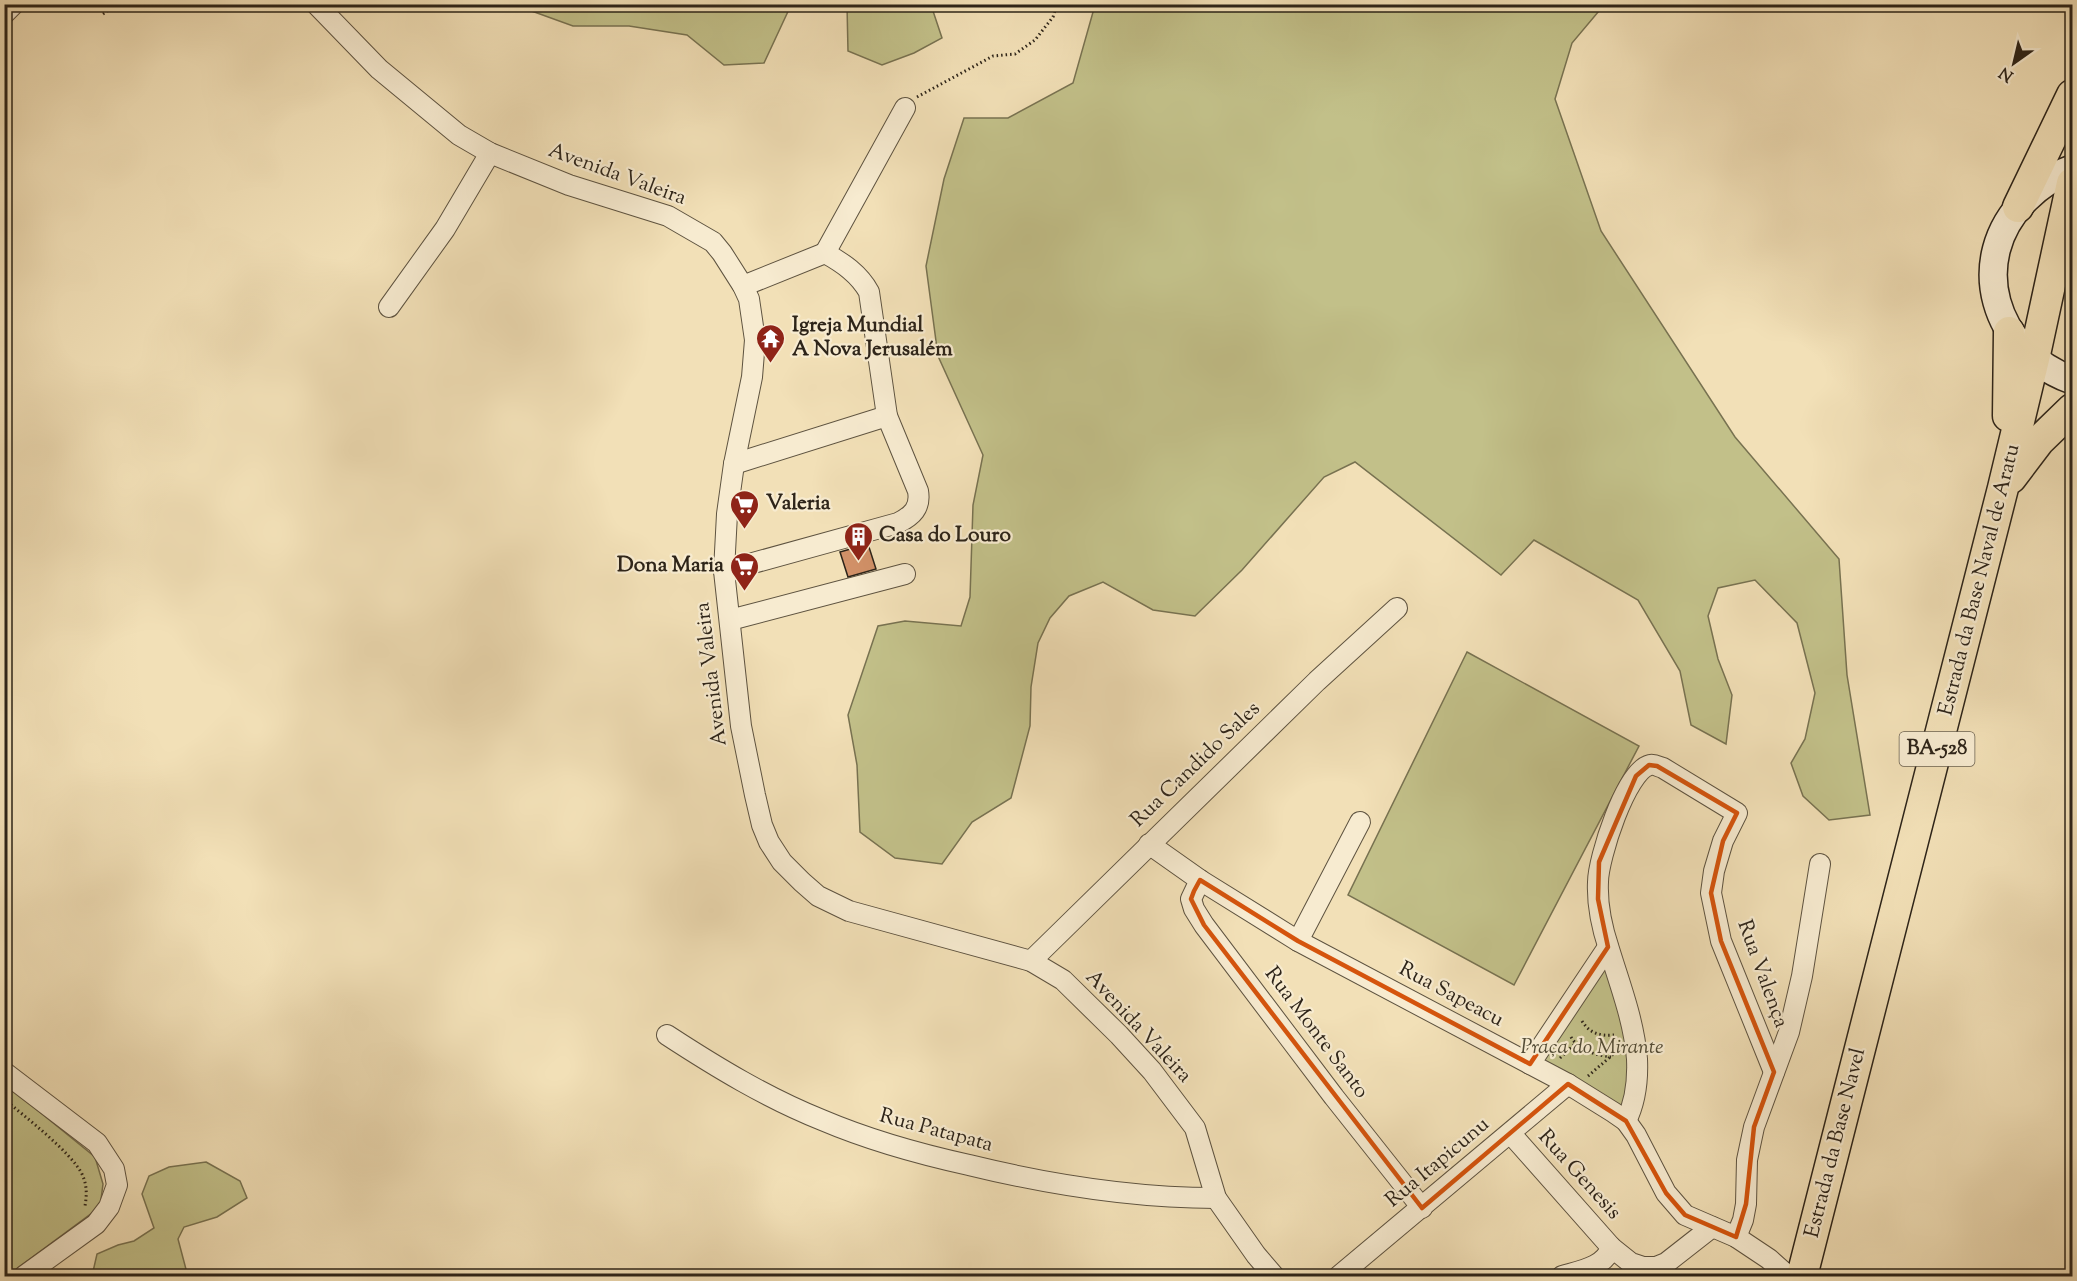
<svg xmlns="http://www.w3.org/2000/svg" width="2077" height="1281" font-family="'Sorts Mill Goudy',serif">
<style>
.green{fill:#c2c089;stroke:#787251;stroke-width:1.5}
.building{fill:#d29168;stroke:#2d2419;stroke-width:1.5}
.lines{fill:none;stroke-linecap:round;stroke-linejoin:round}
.street-casing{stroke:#5e5340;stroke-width:22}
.secondary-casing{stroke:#2d2419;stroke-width:30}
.primary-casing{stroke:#2d2419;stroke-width:33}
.path{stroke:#2d2419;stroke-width:3;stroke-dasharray:1.5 3;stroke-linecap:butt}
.street{stroke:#f7ebd0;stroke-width:20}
.secondary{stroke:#f7ebd0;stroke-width:27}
.primary{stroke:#f2e0b7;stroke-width:30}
.marked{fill:none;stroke:#d5540d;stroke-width:4.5;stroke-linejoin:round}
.labels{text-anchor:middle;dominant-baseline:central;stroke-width:4.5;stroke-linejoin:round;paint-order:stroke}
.shield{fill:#f7ebd0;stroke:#6a6050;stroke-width:1.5}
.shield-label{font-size:20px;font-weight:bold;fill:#2d2419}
.street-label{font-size:21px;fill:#2d2419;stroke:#f7ebd0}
.poi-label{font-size:21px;font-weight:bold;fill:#2d2419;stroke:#f7ebd0;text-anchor:start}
.park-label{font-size:21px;font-style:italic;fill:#524b35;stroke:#f7ebd0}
</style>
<rect width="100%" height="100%" fill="#f2e0b7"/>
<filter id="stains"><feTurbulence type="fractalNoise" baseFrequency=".00333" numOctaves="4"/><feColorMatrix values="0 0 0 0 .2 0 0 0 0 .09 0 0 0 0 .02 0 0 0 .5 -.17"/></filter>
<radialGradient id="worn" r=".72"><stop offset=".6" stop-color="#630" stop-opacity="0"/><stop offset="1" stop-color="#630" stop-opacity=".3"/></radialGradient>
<!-- green -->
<g class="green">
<polygon points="515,5 791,5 764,63 724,65 687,35 629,26 573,26"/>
<polygon points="847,5 931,5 942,38 914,53 882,65 848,51"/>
<polygon points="1095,5 1604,5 1572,43 1555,99 1601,231 1735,437 1839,559 1847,675 1870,815 1829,820 1803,796 1791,763 1805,739 1815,693 1797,623 1755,580 1718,588 1708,616 1718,659 1732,695 1726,744 1691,725 1680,671 1638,600 1534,540 1501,575 1355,462 1324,477 1242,570 1195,616 1153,610 1103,582 1069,596 1050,618 1038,643 1031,687 1030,726 1011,798 972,822 942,864 895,858 860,832 857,765 848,715 878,626 905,621 961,626 970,597 973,505 983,455 938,356 926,266 944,179 964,118 1008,118 1073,83"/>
<polygon points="1467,652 1639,746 1514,985 1348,895"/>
<polygon points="1607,955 1630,1031 1625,1116 1535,1062"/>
<polygon points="4,1083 95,1157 103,1184 100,1207 7,1276 4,1276"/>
<polygon points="206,1162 240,1181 247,1198 217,1217 184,1227 178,1239 187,1273 192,1276 154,1276 145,1270 133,1276 92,1276 97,1254 118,1245 134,1241 154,1228 142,1194 149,1176 169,1167"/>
</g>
<!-- building -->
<polygon class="building" points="868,544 876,569 848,577 840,552"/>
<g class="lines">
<defs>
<g id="street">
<polyline points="316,4 379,69 459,135 490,153 569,185 668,216 713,242 722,253 743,286 749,299 755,340 752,377 734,464 727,514 724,571 741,726 755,795 762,825 769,842 782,862 802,882 818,896 849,911 1031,961 1063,980 1119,1035 1152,1071 1195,1128 1216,1198 1256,1255 1274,1276"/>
<polyline points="4,14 14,4"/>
<polyline points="825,253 905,108"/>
<polyline points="743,286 825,253"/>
<polyline points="389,307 445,229 490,153"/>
<polyline points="734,464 887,416"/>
<path d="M724,571l174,-48c14,-7 23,-15 20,-32l-31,-75 -18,-124c-10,-18 -26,-29 -44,-39"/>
<polyline points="730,620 905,574"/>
<polyline points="1149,844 1200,880 1298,941 1568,1084 1613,1112 1626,1121 1636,1135 1666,1193 1685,1215 1736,1237 1769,1259 1788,1276"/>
<polyline points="1200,880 1191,899 1194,909 1204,925 1334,1097 1422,1208"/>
<polyline points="1298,941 1360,822"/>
<polyline points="1031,961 1317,681 1397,608"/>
<path d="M667,1035c49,32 100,63 155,85 47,20 97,34 147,45 82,20 163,33 247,33"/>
<polyline points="1530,1064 1608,947"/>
<polyline points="4,1072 97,1143 114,1169 117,1185 109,1207 96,1224 24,1276"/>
<path d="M1626,1121c10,-20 12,-40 11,-62 -3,-38 -17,-74 -28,-110 -7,-21 -12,-46 -11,-67 0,-23 28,-112 52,-117 5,-1 9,2 13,3l74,45 -14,28 -9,30 -3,22 10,48 53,131"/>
<polyline points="1511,1134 1611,1247 1631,1263 1643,1267 1656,1267 1666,1263 1712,1227"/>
<polyline points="1736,1237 1743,1220 1746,1204 1747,1160 1754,1127 1789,1032 1802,976 1820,864"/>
<polyline points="1339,1276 1568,1084"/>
<path d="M1562,1276c17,-5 44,-9 49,-29"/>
</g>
<path id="secondary" d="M2072,169c-17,6 -33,17 -46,30 -61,61 -32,153 46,181"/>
<g id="primary">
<polyline points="2018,207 2072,95"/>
<polyline points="2008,416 2009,332"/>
<polyline points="2011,478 2039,441 2072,409"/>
<polyline points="1802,1276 2003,488 2034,359 2072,183"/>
</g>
</defs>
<!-- street casing -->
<use href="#street" class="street-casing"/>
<!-- secondary casing -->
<use href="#secondary" class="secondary-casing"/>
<!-- primary casing -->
<use href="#primary" class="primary-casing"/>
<!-- path -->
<g class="path">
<polyline points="103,14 117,4"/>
<polyline points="917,97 993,56 1015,54 1035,40 1053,17 1057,4"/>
<path d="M1582,1021c8,13 18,15 32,14"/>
<path d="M1571,1037c8,14 25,18 40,20"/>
<polyline points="1560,1058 1575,1044"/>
<polyline points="1588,1076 1617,1051"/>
<path d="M4,1099c19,16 68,54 78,75 5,11 5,20 3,32"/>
</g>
<!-- street -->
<use href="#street" class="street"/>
<!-- secondary -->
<use href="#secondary" class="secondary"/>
<!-- primary -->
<use href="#primary" class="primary"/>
</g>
<!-- marked area -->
<path class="marked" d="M1649,765l8,1 80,47 -14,28 -12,52 10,48 53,131 -20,55 -8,77 -10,33 -51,-22 -19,-22 -40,-72 -58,-37 -146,124 -218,-283 -13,-26 3,-8 6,-11 98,61 232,123 78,-117 -10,-48 1,-37 37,-86z"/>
<!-- icons -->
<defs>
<symbol id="temple-pin" viewBox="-11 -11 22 30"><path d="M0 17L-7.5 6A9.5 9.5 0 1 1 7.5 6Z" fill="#8f2418" stroke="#f7ebd0"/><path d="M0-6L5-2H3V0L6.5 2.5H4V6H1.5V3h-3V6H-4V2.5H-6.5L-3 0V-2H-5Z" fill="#fff"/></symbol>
<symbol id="supermarket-pin" viewBox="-11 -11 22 30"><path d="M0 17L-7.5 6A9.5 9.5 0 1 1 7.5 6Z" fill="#8f2418" stroke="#f7ebd0"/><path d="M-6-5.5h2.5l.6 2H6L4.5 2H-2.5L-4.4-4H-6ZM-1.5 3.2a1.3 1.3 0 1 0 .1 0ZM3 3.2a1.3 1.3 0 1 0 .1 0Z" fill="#fff"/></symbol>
<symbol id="building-pin" viewBox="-11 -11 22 30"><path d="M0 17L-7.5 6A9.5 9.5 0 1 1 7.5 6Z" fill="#8f2418" stroke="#f7ebd0"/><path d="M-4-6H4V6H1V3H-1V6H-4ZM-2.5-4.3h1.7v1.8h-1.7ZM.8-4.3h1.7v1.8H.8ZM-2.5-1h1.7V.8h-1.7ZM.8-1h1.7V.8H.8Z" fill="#fff"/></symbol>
</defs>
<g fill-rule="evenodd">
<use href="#temple-pin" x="754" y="322" width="33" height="45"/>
<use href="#supermarket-pin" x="728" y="488" width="33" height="45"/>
<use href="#building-pin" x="842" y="520" width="33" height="45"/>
<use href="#supermarket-pin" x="728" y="550" width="33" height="45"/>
</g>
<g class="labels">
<!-- shield labels -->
<rect class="shield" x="1899.5" y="732" width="75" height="34" rx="4.5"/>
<g class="shield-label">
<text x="1937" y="749">BA-528</text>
</g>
<!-- street labels -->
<g class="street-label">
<text transform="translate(617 175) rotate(20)">Avenida Valeira</text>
<text transform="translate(1980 580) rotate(-76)">Estrada da Base Naval de Aratu</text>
<text transform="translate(712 674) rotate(-97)">Avenida Valeira</text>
<text transform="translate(1196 765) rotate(-44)">Rua Candido Sales</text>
<text transform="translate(1762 974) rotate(70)">Rua Valença</text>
<text transform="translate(1451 995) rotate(28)">Rua Sapeacu</text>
<text transform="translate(1138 1027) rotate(47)">Avenida Valeira</text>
<text transform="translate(1316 1033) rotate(53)">Rua Monte Santo</text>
<text transform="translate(936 1131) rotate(15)">Rua Patapata</text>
<text transform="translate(1836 1143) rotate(-76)">Estrada da Base Navel</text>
<text transform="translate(1438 1163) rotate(-40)">Rua Itapicunu</text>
<text transform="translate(1579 1175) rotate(48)">Rua Genesis</text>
</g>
<!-- poi labels -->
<g class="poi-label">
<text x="792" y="326">Igreja Mundial<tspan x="792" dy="24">A Nova Jerusalém</tspan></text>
<text x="766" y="504">Valeria</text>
<text x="879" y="536">Casa do Louro</text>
<text x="724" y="566" text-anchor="end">Dona Maria</text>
</g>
<!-- park labels -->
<g class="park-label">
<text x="1592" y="1048">Praça do Mirante</text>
</g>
</g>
<!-- margin -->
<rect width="2077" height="1281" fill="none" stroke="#f2e0b7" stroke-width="24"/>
<rect x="6" y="6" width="2065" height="1269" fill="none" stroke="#2d2419" stroke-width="3"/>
<rect x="12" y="12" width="2053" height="1257" fill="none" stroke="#2d2419" stroke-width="1.5"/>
<!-- north arrow -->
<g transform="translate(2014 63) rotate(214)" stroke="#f7ebd0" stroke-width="4.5" paint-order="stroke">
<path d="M0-4.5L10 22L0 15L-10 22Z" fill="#2d2419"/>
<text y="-9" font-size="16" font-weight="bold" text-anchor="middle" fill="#2d2419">N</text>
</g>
<rect width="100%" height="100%" filter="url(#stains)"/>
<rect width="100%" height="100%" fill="url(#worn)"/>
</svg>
